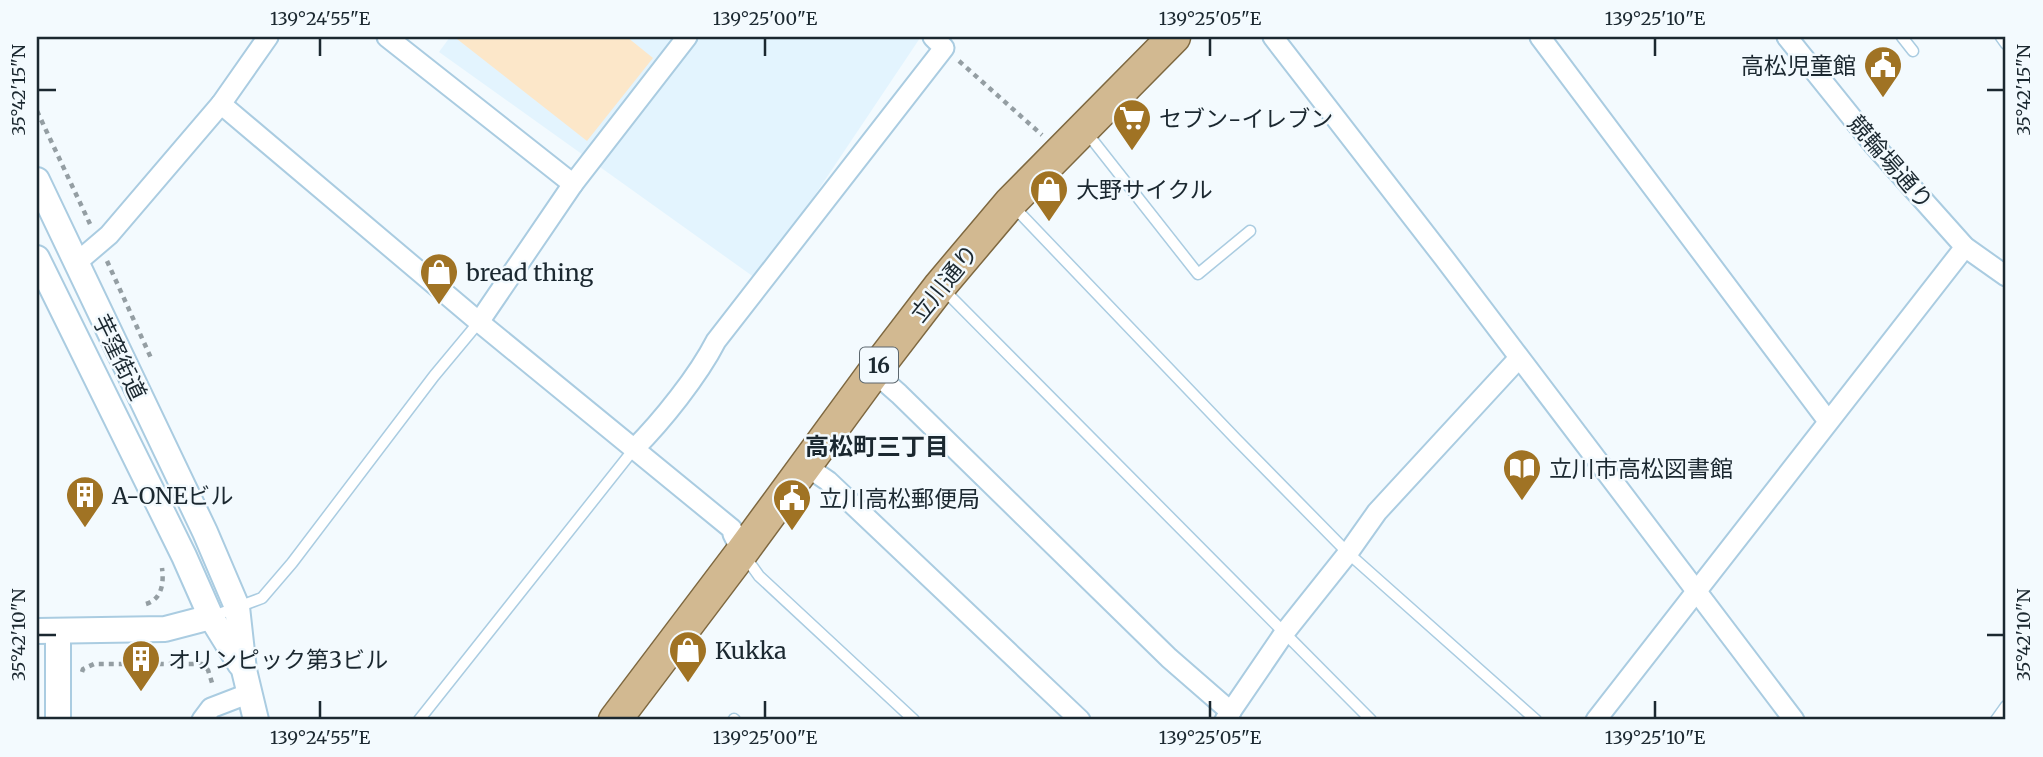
<svg xmlns="http://www.w3.org/2000/svg" width="2043" height="757" font-family="Merriweather,'Noto Sans JP',serif">
<style>
.built{fill:#e3f4fe}
.grass{fill:#fce7c9}
.lines{fill:none;stroke-linecap:round;stroke-linejoin:round}
.service-casing{stroke:#aacce1;stroke-width:13}
.minor-casing{stroke:#aacce1;stroke-width:23}
.tertiary-casing{stroke:#aacce1;stroke-width:28}
.primary-casing{stroke:#7e6840;stroke-width:35}
.path{stroke:#949ea3;stroke-width:4.5;stroke-dasharray:5 5;stroke-linecap:butt}
.service{stroke:#fff;stroke-width:10}
.minor{stroke:#fff;stroke-width:19}
.tertiary{stroke:#fff;stroke-width:24}
.primary{stroke:#d2b991;stroke-width:32}
.ticks{fill:none;stroke:#1b2830;stroke-width:2.5}
.labels{text-anchor:middle;dominant-baseline:central;stroke-width:5;stroke-linejoin:round;paint-order:stroke}
.shield{fill:#f3fafe;stroke:#5c676e;stroke-width:2}
.shield-label{font-size:21px;font-weight:bold;fill:#1b2830}
.poi-label{font-size:23px;fill:#1b2830;stroke:#f3fafe;text-anchor:start}
.street-label{font-size:23px;fill:#1b2830;stroke:#f3fafe}
.neighbourhood-label{font-size:24px;font-weight:bold;fill:#1b2830;stroke:#f3fafe}
.neatline{fill:none;stroke:#1b2830;stroke-width:2.5}
.ticks-label{font-size:18px;text-anchor:middle;fill:#1b2830}
</style>
<rect width="100%" height="100%" fill="#f3fafe"/>
<!-- built -->
<polygon class="built" points="450,37 919,37 920,38 758,280 439,52"/>
<!-- grass -->
<polygon class="grass" points="459,37 627,37 653,58 587,141 457,39"/>
<g class="lines">
<defs>
<g id="service">
<polyline points="1902,37 1913,51"/>
<polyline points="2001,37 2006,44"/>
<polyline points="1087,133 1198,274 1250,231"/>
<polyline points="1013,206 1236,439 1348,553 1536,720"/>
<polyline points="942,288 1371,720"/>
<polyline points="744,555 759,576 914,720"/>
<polyline points="211,617 262,598 292,563 434,376 479,322"/>
<polyline points="734,719 735,720"/>
<polyline points="419,720 634,449"/>
<polyline points="1996,720 2006,706"/>
</g>
<g id="minor">
<polyline points="387,37 573,184"/>
<polyline points="1273,37 1444,258 1794,720"/>
<polyline points="1540,37 1828,421"/>
<polyline points="1787,37 1873,144 1965,247 2006,276"/>
<polyline points="221,104 479,322 732,529 733,534 742,552"/>
<polyline points="75,264 109,235 221,104 268,37"/>
<polyline points="479,322 573,184 687,37"/>
<polyline points="874,372 899,394 1169,658 1231,712"/>
<path d="M634,449c28,-28 64,-73 82,-108l228,-293 -11,-11"/>
<polyline points="806,466 828,481 1080,720"/>
<polyline points="202,720 211,708 250,693"/>
<polyline points="1225,720 1285,632 1348,553 1377,512 1519,358"/>
<polyline points="1596,720 1965,247"/>
</g>
<g id="tertiary">
<polyline points="37,180 205,532 237,607 244,670 256,720"/>
<polyline points="37,258 184,556 211,617 240,664"/>
<polyline points="37,631 165,629 211,617"/>
<polyline points="58,631 58,720"/>
</g>
<polyline id="primary" points="615,720 742,552 874,372 940,286 1010,203 1174,37"/>
</defs>
<!-- service casing -->
<use href="#service" class="service-casing"/>
<!-- minor casing -->
<use href="#minor" class="minor-casing"/>
<!-- tertiary casing -->
<use href="#tertiary" class="tertiary-casing"/>
<!-- primary casing -->
<use href="#primary" class="primary-casing"/>
<!-- path -->
<g class="path">
<polyline points="959,61 1042,135"/>
<polyline points="37,111 90,224"/>
<polyline points="107,261 151,358"/>
<path d="M146,604c16,-5 18,-21 16,-36"/>
<polyline points="82,672 83,669 94,664 202,664 208,670 213,686"/>
</g>
<!-- service -->
<use href="#service" class="service"/>
<!-- minor -->
<use href="#minor" class="minor"/>
<!-- tertiary -->
<use href="#tertiary" class="tertiary"/>
<!-- primary -->
<use href="#primary" class="primary"/>
</g>
<!-- ticks -->
<path class="ticks" d="M320,38v18M765,38v18M1210,38v18M1655,38v18M38,90h18M1987,90h17M38,635h18M1987,635h17M320,701v17M765,701v17M1210,701v17M1655,701v17"/>
<!-- icons -->
<defs>
<symbol id="civic-pin" viewBox="-11 -11 22 30"><path d="M0 17L-7.5 6A9.5 9.5 0 1 1 7.5 6Z" fill="#a07324" stroke="#f3fafe"/><path d="M-.6-6.5H3V-4.5H.6V-3L4-1V1h2V6H-6V1h2V-1L-.6-3ZM-1.2 2.5V6h2.4V2.5Z" fill="#fff"/></symbol>
<symbol id="supermarket-pin" viewBox="-11 -11 22 30"><path d="M0 17L-7.5 6A9.5 9.5 0 1 1 7.5 6Z" fill="#a07324" stroke="#f3fafe"/><path d="M-6-5.5h2.5l.6 2H6L4.5 2H-2.5L-4.4-4H-6ZM-1.5 3.2a1.3 1.3 0 1 0 .1 0ZM3 3.2a1.3 1.3 0 1 0 .1 0Z" fill="#fff"/></symbol>
<symbol id="shop-pin" viewBox="-11 -11 22 30"><path d="M0 17L-7.5 6A9.5 9.5 0 1 1 7.5 6Z" fill="#a07324" stroke="#f3fafe"/><path d="M-5-2.5h2.3a2.7 3.5 0 0 1 5.4 0H5L5.5 6h-11ZM-1.5-2.5h3a1.5 2.3 0 0 0-3 0Z" fill="#fff"/></symbol>
<symbol id="library-pin" viewBox="-11 -11 22 30"><path d="M0 17L-7.5 6A9.5 9.5 0 1 1 7.5 6Z" fill="#a07324" stroke="#f3fafe"/><path d="M-6-4Q-3-5.5-.7-3.5V5Q-3 3-6 4ZM6-4Q3-5.5 .7-3.5V5Q3 3 6 4Z" fill="#fff"/></symbol>
<symbol id="building-pin" viewBox="-11 -11 22 30"><path d="M0 17L-7.5 6A9.5 9.5 0 1 1 7.5 6Z" fill="#a07324" stroke="#f3fafe"/><path d="M-4-6H4V6H1V3H-1V6H-4ZM-2.5-4.3h1.7v1.8h-1.7ZM.8-4.3h1.7v1.8H.8ZM-2.5-1h1.7V.8h-1.7ZM.8-1h1.7V.8H.8Z" fill="#fff"/></symbol>
</defs>
<g fill-rule="evenodd">
<use href="#civic-pin" x="1861" y="43" width="44" height="60"/>
<use href="#supermarket-pin" x="1110" y="96" width="44" height="60"/>
<use href="#shop-pin" x="1027" y="167" width="44" height="60"/>
<use href="#shop-pin" x="417" y="250" width="44" height="60"/>
<use href="#library-pin" x="1500" y="446" width="44" height="60"/>
<use href="#building-pin" x="63" y="473" width="44" height="60"/>
<use href="#civic-pin" x="770" y="476" width="44" height="60"/>
<use href="#shop-pin" x="666" y="628" width="44" height="60"/>
<use href="#building-pin" x="119" y="637" width="44" height="60"/>
</g>
<g class="labels">
<!-- shield labels -->
<rect class="shield" x="860" y="347.5" width="38" height="35" rx="5"/>
<g class="shield-label">
<text x="879" y="365">16</text>
</g>
<!-- poi labels -->
<g class="poi-label">
<text x="1856" y="65" text-anchor="end">高松児童館</text>
<text x="1159" y="118">セブン-イレブン</text>
<text x="1076" y="189">大野サイクル</text>
<text x="466" y="272">bread thing</text>
<text x="1549" y="468">立川市高松図書館</text>
<text x="112" y="495">A-ONEビル</text>
<text x="819" y="498">立川高松郵便局</text>
<text x="715" y="650">Kukka</text>
<text x="168" y="659">オリンピック第3ビル</text>
</g>
<!-- street labels -->
<g class="street-label">
<text transform="translate(1891 162) rotate(49)">競輪場通り</text>
<text transform="translate(944 283) rotate(-51)">立川通り</text>
<text transform="translate(120 357) rotate(64)">芋窪街道</text>
</g>
<!-- neighbourhood labels -->
<g class="neighbourhood-label">
<text x="877" y="446">高松町三丁目</text>
</g>
</g>
<!-- border -->
<rect width="2043" height="757" fill="none" stroke="#f3fafe" stroke-width="77"/>
<rect x="38" y="38" width="1966" height="680" class="neatline"/>
<g class="ticks-label">
<text x="320" y="25">139°24'55"E</text>
<text x="765" y="25">139°25'00"E</text>
<text x="1210" y="25">139°25'05"E</text>
<text x="1655" y="25">139°25'10"E</text>
<text transform="translate(19 90) rotate(-90)" y="6">35°42'15"N</text>
<text transform="translate(2024 90) rotate(-90)" y="6">35°42'15"N</text>
<text transform="translate(19 635) rotate(-90)" y="6">35°42'10"N</text>
<text transform="translate(2024 635) rotate(-90)" y="6">35°42'10"N</text>
<text x="320" y="744">139°24'55"E</text>
<text x="765" y="744">139°25'00"E</text>
<text x="1210" y="744">139°25'05"E</text>
<text x="1655" y="744">139°25'10"E</text>
</g>
</svg>
